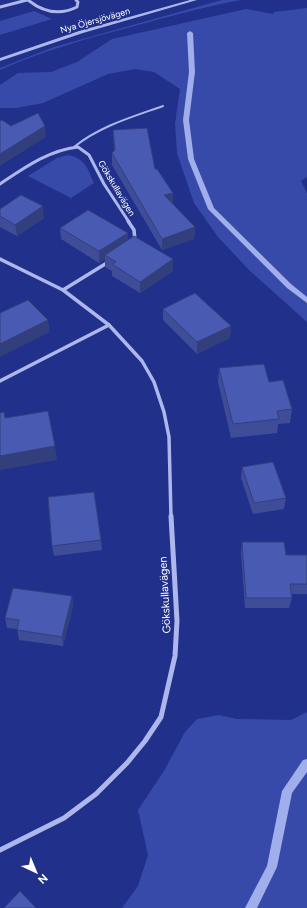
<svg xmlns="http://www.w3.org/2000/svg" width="307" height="908" font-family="Figtree,sans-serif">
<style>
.green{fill:#374aaa}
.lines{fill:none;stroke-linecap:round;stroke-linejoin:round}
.stream{fill:#a0aeec;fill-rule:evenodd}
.service{stroke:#adb7eb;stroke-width:2}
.minor-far2{stroke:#adb7eb;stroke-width:3}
.minor-far1{stroke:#adb7eb;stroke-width:3.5}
.minor{stroke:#adb7eb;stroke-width:5}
.tertiary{fill:#adb7eb;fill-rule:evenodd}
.wall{fill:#3f4d99}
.shaded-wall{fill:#333f7d}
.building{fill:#495ab2;stroke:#333f7d}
.labels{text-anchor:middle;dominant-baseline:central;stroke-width:3;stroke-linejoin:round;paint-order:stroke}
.far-street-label{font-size:9px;fill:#fff;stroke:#20308b}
.street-label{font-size:11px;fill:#fff;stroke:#20308b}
</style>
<rect width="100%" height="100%" fill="#20308b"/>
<!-- green -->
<g class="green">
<path d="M222,0h19c-38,7 -74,17 -110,27 -45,12 -89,24 -131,43v-2l54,-21z"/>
<polygon points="307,8 307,177 301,181 307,193 307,322 249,270 218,237 194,203 177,153 175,124 180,89 154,72 135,69 108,74 43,103 16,108 0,108 0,85 18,73 51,72 77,62 112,39 246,9 273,14 274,12"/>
<polygon points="34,11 52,19 0,35 0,21"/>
<path d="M68,155c18,4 19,13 26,28l-23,15 -43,-22 29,-18z"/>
<polygon points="307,712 307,908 122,908 138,886 148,855 138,810 164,771 185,732 197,719 219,715 237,719 291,720"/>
</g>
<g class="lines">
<!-- stream -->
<g class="stream">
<polygon points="190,31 193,33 195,72 189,120 194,159 214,208 291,284 307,297 307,303 287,288 208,209 188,159 183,120 189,72 187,33"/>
<polygon points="307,759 307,772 292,793 277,867 257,908 245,908 267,866 282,791 303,760"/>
</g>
<!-- service -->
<path class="service" d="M74,147c26,-21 58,-30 89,-41"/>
<!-- minor-far2 -->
<g class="minor-far2">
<path d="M28,0c15,12 31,16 49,7l1,-5 -2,-2"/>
<polyline points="0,7 27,0"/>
<path d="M0,184c24,-16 49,-34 78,-37l11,8 15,29 25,38"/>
</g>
<!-- minor-far1 -->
<g class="minor-far1">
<polyline points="128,221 134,230 135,241"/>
<polyline points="0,259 63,290 109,325 142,361 154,382 164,412 169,437 171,517"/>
<polyline points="63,290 110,261"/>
<polyline points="0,381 109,325"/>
</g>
<!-- minor -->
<polyline class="minor" points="0,850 64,818 96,794 127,763 145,741 161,717 175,656 177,621 171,516"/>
<!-- tertiary -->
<polygon class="tertiary" points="190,0 197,0 83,33 0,61 0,58 79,31"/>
</g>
<!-- wall -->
<g class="wall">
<polygon points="113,130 155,169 173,204 195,227 194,239 162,250 112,165 112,153 114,151"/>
<polygon points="0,209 44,218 17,236 0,227"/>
<polygon points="60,228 128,240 173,259 173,271 140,293 112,276 112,271 105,267 105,259 99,263 61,239"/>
<polygon points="163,309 231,326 230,338 197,354 163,320"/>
<polygon points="219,368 269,382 292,409 290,423 278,424 277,433 231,438 218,382"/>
<polygon points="242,467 286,498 284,509 253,514 241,478"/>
<polygon points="101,540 102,550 54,556 52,546"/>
<polygon points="242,542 286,555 307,555 307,594 291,594 292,598 289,608 245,608 241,553"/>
<polygon points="72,596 73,606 63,646 19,640 17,629 7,628 5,618"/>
</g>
<!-- shaded-wall -->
<g class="shaded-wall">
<polygon points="45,126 46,137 0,166 0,154"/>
<polygon points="173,193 173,205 164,195"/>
<polygon points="43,206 44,218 17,236 15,225"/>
<polygon points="195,227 194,239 162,250 162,239"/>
<polygon points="128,233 128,244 105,255 105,259 99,263 99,251"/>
<polygon points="173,259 173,271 140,293 140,282"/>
<polygon points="48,320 50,332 0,357 0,344"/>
<polygon points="231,326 230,338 197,354 197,342"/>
<polygon points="55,446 57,460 0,470 0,456"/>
<polygon points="72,596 73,606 63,646 62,637"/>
</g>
<!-- building -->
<g class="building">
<polygon points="38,113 45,126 0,154 0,121 2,120 11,126"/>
<polygon points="147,128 155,169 157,169 173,193 164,195 195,227 162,239 112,153 115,150 113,130"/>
<polygon points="21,195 43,206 15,225 0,216 0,209"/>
<polygon points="88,210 128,233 99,251 60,228"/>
<polygon points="134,236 173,259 140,282 112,264 116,262 105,255"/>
<polygon points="195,293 231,326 197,342 163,309"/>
<polygon points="28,300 48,320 0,344 0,313"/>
<polygon points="264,364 269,382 283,380 292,409 277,411 279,419 233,424 219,368"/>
<polygon points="48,411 55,446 0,456 0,413 4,412 5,418"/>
<polygon points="273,462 286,498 254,503 242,467"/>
<polygon points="94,492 101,540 52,546 48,497"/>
<polygon points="242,542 284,542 286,555 307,555 307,584 290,584 292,598 246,598"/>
<polygon points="13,588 72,596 62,637 17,630 19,620 5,618"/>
<polygon points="20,891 36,908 4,908"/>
</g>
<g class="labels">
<!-- far-street labels -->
<g class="far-street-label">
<text transform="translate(95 20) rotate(-16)">Nya Öjersjövägen</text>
<text transform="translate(117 188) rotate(59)">Gökskullavägen</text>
</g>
<!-- street labels -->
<g class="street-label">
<text transform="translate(165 595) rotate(-93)">Gökskullavägen</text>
</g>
</g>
<!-- north arrow -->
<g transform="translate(36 872) rotate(136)" stroke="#20308b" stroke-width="3" paint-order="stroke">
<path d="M0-3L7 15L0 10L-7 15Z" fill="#ffffff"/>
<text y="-6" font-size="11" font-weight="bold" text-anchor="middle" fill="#ffffff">N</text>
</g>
</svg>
